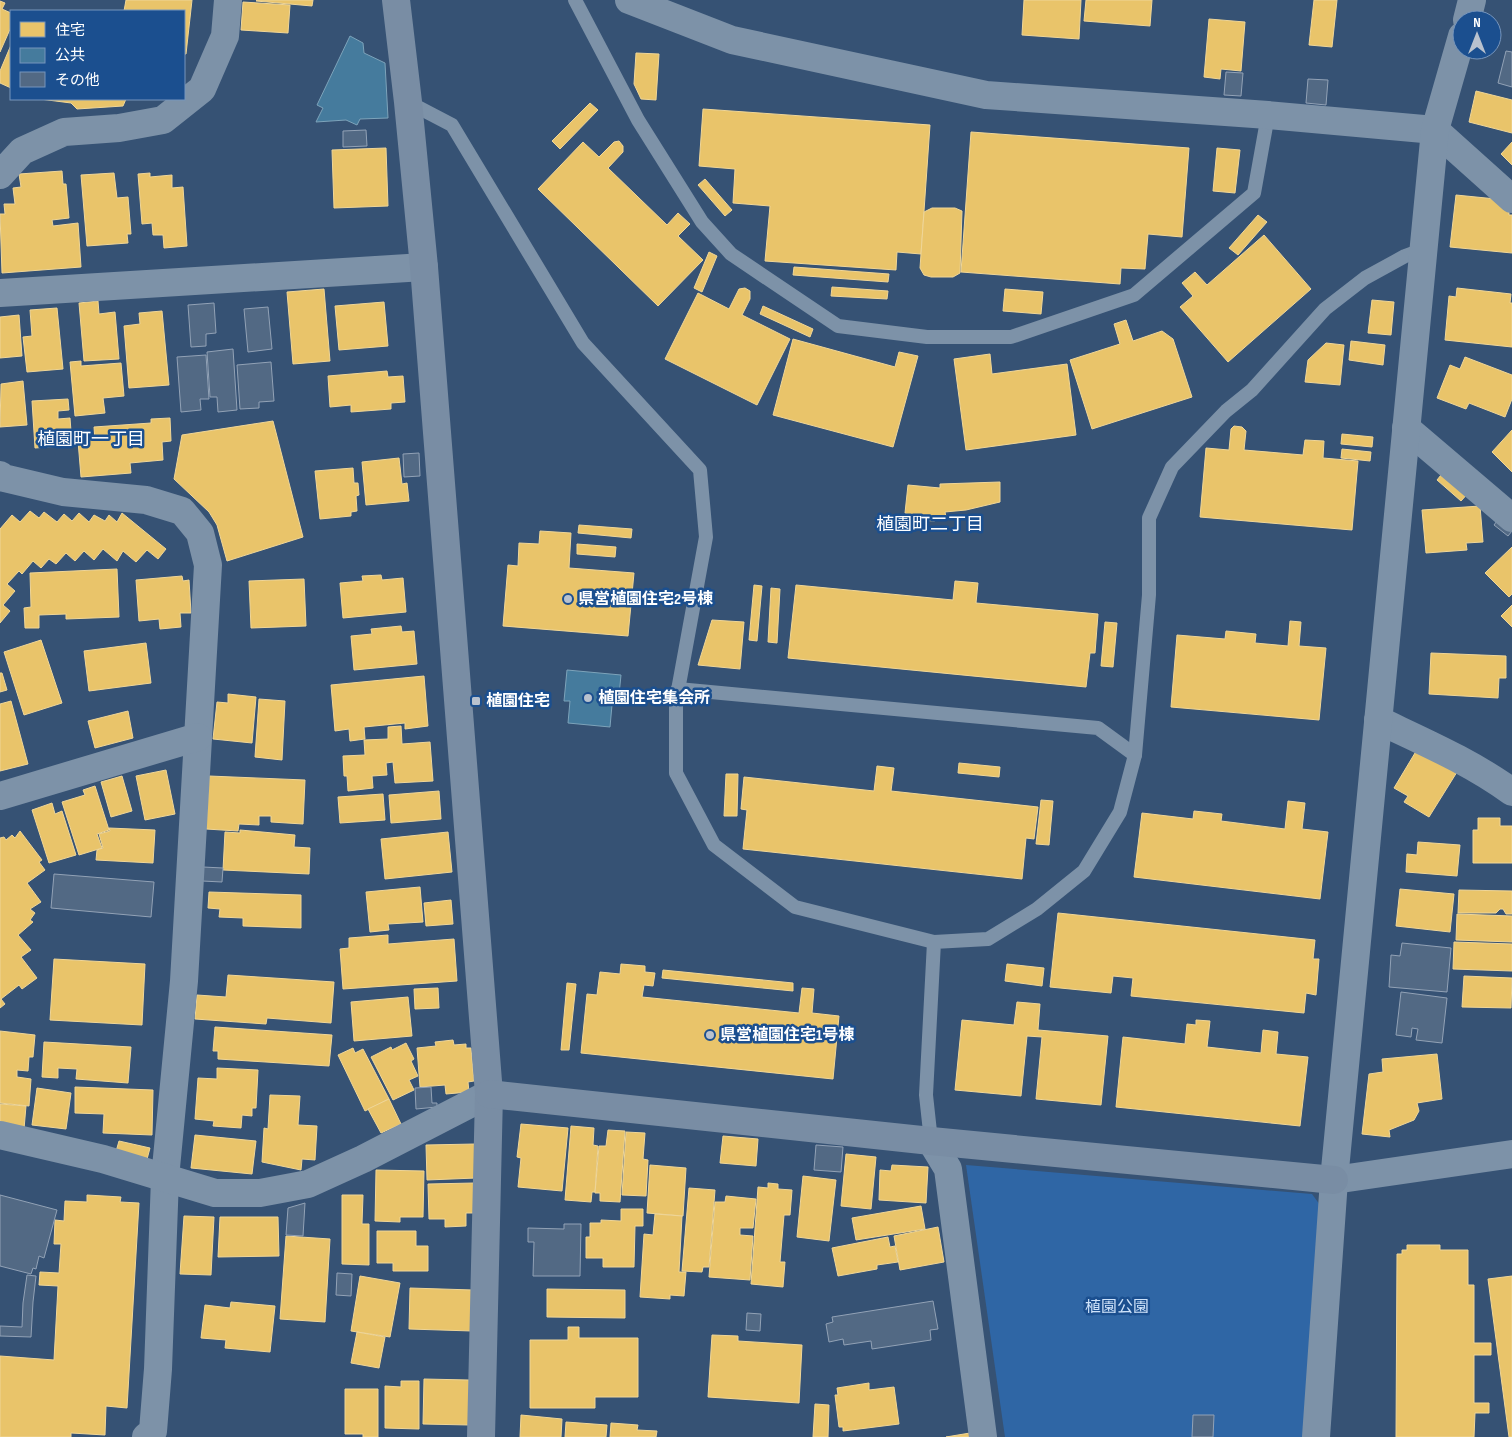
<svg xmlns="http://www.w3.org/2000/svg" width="1512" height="1437" font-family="'Sofia Sans Condensed','Noto Sans JP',sans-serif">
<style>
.green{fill:#2f66a5}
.homes{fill:#e9c46a;stroke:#f0d697}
.public{fill:#457b9d;stroke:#7da3ba}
.building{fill:#526984;stroke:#92a2b6}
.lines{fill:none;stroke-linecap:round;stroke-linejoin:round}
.lane{stroke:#7d92a8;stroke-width:14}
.street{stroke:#7d92a8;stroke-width:28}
.secondary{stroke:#798da4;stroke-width:28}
.poi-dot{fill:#b9c2ce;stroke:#1b4f8f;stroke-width:2}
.labels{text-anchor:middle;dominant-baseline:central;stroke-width:5;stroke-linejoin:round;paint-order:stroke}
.poi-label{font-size:16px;font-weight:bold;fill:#fff;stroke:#1b4f8f;text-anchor:start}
.park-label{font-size:16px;fill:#cfe3fa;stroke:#1b4f8f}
.neighbourhood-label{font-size:18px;fill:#fff;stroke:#1b4f8f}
</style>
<rect width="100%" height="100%" fill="#365274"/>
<!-- green -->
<polygon class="green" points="966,1165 1312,1194 1320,1205 1303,1437 1005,1437"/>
<!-- homes -->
<g class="homes">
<polygon points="126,0 192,0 186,54 184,54 184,11 124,11"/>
<polygon points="257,0 313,0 312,6 256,1"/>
<polygon points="1024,0 1081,0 1079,39 1022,35"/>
<polygon points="1086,0 1152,0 1150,26 1084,21"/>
<polygon points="1314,0 1337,0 1332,47 1309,45"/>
<polygon points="0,1 5,3 2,9 11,13 11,27 0,52"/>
<polygon points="243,2 290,5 288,33 241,30"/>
<polygon points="1209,19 1245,22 1241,71 1221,69 1220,79 1204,77"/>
<polygon points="11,45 11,88 0,83 0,71"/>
<polygon points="636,53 659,54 656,100 641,99 634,84"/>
<polygon points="1476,91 1512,100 1512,133 1469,122"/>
<polygon points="40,99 126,99 123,106 77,109 71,103"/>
<polygon points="590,103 598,110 560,149 552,141"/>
<polygon points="703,109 930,125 921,254 897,252 896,270 765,261 770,206 733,203 735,169 699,166"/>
<polygon points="971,132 1189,148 1182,237 1148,234 1145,269 1121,268 1120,284 961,272"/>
<polygon points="619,141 623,146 623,152 608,168 667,225 678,213 690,224 678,236 703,260 658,306 538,189 583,142 599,157 614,142"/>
<polygon points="1512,142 1512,165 1501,154"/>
<polygon points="386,148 388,206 334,208 332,150"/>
<polygon points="1217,148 1240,150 1235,193 1213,191"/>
<polygon points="62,171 63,184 66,184 69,218 52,220 53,226 78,223 81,267 2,273 0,214 5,214 4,204 15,204 13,188 21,187 19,174"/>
<polygon points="114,173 117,198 128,197 131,234 127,234 128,243 87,246 81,175"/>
<polygon points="150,173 150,177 172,175 172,188 183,187 187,246 164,248 163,235 153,235 152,223 142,224 138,174"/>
<polygon points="705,179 732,210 725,216 698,185"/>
<polygon points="1456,195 1506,200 1509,210 1509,215 1512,215 1512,253 1450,247"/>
<polygon points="932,208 955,208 962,211 960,273 953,277 931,277 924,275 920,268 924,212"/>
<polygon points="1258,215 1267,222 1238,255 1229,248"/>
<polygon points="1264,235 1311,289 1228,362 1180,307 1193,296 1182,283 1195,272 1207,285"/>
<polygon points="709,252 717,256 702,292 694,288"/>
<polygon points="794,267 889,274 888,282 793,275"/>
<polygon points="832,287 888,291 887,299 831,296"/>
<polygon points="745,288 750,291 750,299 742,315 790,339 757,405 665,359 698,293 729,309 739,289"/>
<polygon points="1457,288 1511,294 1510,303 1512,303 1512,347 1445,340 1449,296 1456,297"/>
<polygon points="324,289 330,361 293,364 287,292"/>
<polygon points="1005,289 1043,292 1041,314 1003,311"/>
<polygon points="1372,300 1394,302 1391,335 1368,333"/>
<polygon points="98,301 99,314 115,312 119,359 84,361 79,303"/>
<polygon points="384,302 388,346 339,350 335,306"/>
<polygon points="763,306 813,329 810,337 760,314"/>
<polygon points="57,308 63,369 27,372 23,337 32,336 30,310"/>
<polygon points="162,311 169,385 129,388 124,326 140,324 139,313"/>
<polygon points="19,315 22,356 0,358 0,317"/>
<polygon points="1126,320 1133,341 1162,331 1173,339 1192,397 1092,429 1070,360 1120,344 1114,324"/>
<polygon points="793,339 895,367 899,352 918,356 893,447 773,415"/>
<polygon points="1351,341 1385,345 1383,365 1349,360"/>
<polygon points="1326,343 1344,345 1340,385 1305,382 1308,360"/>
<polygon points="990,354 992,374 1067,364 1076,435 966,450 954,359"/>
<polygon points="1465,357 1512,375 1512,399 1505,417 1469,403 1466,409 1437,398 1450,365 1460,369"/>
<polygon points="81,361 81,366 121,363 124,396 103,398 105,413 75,416 70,362"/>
<polygon points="387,371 388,377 403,376 405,402 391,403 391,409 351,412 351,405 330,407 328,376"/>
<polygon points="23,381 27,425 0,427 1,384"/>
<polygon points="68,399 69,410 58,411 58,419 70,418 72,445 35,448 32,401"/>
<polygon points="170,418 171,441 162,442 163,460 130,463 131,473 81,477 78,441 95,440 94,427 151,423 151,419"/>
<polygon points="273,421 303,537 227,561 217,525 209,512 174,479 182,435"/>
<polygon points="1234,426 1242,427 1246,431 1244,450 1303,455 1305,440 1324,441 1323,458 1358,461 1352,530 1200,517 1206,448 1229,450 1231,429"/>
<polygon points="1512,430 1512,472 1492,452"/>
<polygon points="1342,434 1373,437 1372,447 1341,444"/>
<polygon points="1342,449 1371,452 1370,461 1341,458"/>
<polygon points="399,458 402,484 407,483 409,501 366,505 362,462"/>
<polygon points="353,468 354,483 358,483 359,495 356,496 357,511 351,512 351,516 320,519 315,471"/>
<polygon points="1445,470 1470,491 1461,501 1437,480"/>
<polygon points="1000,482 1000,502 966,510 945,512 946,517 934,521 921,520 905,513 908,485 940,488 940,484"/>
<polygon points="1480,506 1483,542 1466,543 1467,550 1426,553 1422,510"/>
<polygon points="30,511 39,518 44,512 57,522 64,514 72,521 79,513 89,522 94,515 105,521 109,515 117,522 122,513 166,549 158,559 147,550 136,562 123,551 117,561 103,549 94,560 84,551 75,561 66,553 56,564 49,559 41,568 33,561 22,574 19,571 7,584 15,591 3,605 10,611 0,623 0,529 12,515 20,522"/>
<polygon points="579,525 632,529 631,538 578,533"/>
<polygon points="540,531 571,533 569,568 634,573 628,636 503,626 508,565 518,566 519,543 539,544"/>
<polygon points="577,544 616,547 615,557 577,554"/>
<polygon points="1512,547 1512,594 1509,597 1485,573"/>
<polygon points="117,569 119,617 66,619 66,614 39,615 39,628 25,628 24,608 31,607 30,573"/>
<polygon points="381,575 382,580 403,578 406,612 343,618 340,583 363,581 362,576"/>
<polygon points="182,576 183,581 189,580 191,613 180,613 181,627 160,629 159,619 139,621 136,580"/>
<polygon points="304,579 306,626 251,628 249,581"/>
<polygon points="955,581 978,583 976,603 1098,614 1095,653 1090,653 1086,687 788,658 796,585 953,600"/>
<polygon points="754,585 762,586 757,641 749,640"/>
<polygon points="771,588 780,589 777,643 768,642"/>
<polygon points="1512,605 1512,627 1501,616"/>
<polygon points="712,620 744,622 740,669 698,665"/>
<polygon points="1290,621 1301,622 1299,646 1326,648 1319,720 1171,707 1177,635 1225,639 1226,631 1256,634 1255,643 1288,646"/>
<polygon points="1105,622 1117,623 1113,667 1101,666"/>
<polygon points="401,626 402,632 414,631 417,664 354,670 351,636 372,634 371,629"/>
<polygon points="41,640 62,703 24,715 4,652"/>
<polygon points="146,643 151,683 89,691 84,651"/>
<polygon points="1431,653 1506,656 1506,678 1499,678 1498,698 1429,694"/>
<polygon points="0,673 2,673 7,690 0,692"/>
<polygon points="424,676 428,726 405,729 405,723 364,727 365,739 350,741 349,729 335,731 331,685"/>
<polygon points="228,694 256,697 252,743 213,739 217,702 228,703"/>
<polygon points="259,699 285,701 282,760 255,757"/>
<polygon points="11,701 28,764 0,771 0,704"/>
<polygon points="128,711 133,738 95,748 88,721"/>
<polygon points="401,726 402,744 430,742 433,781 395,783 393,762 386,763 387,775 372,776 373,788 348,791 347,776 344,776 343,756 365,755 364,740 388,739 388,727"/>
<polygon points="1418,748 1457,772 1429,817 1404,802 1408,796 1394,788"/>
<polygon points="959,763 1000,767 999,777 958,773"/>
<polygon points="877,766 894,768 891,791 1038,807 1034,839 1026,838 1022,879 743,849 747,810 741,809 744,777 874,791"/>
<polygon points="166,770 175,814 145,820 136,776"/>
<polygon points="726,774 738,774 737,816 724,816"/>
<polygon points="122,776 132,811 111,817 101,782"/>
<polygon points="209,776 305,780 303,824 271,822 271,816 259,816 259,825 239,824 238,831 206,829"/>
<polygon points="95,786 109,830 97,834 102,848 79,855 62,802 85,795 83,790"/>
<polygon points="439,791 441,819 391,823 389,795"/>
<polygon points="383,794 385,820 340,823 338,797"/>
<polygon points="1041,800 1053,801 1049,845 1036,844"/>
<polygon points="1288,801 1305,803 1302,829 1328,832 1320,899 1134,877 1142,813 1193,819 1194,811 1222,814 1221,821 1285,829"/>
<polygon points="52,803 55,814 62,811 76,855 49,863 32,810"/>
<polygon points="1478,818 1500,818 1500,826 1512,826 1512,863 1473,863 1473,830 1478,830"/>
<polygon points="109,828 155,830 153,863 96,860 97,850 103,848 99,834 110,831"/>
<polygon points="240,830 295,835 294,847 310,848 309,874 223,870 225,832 240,833"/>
<polygon points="20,831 42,860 39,862 45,870 27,883 41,902 30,909 35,913 30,920 33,922 18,935 31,950 21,957 37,978 22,989 19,985 1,999 5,1004 0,1008 0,838 4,837 6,840 12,835 15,838"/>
<polygon points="448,832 452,872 385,879 381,839"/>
<polygon points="1418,842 1460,845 1457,876 1406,872 1407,854 1417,855"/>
<polygon points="420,887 423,922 388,924 389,930 370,932 366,892"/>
<polygon points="1400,889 1454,894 1450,932 1396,926"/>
<polygon points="1459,890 1512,891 1512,914 1506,914 1503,909 1500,909 1496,913 1458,913"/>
<polygon points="209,892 301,895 301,928 243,926 243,918 219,917 220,909 208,908"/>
<polygon points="451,900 453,924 426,926 424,903"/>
<polygon points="1058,913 1315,940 1313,959 1319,959 1316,995 1306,993 1304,1013 1131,996 1133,978 1113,976 1111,993 1050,987"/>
<polygon points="1457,914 1512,916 1512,942 1456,940"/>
<polygon points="388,935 388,944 454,939 457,981 343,989 340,949 349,948 349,938"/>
<polygon points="1454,942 1512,944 1512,971 1453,969"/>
<polygon points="54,959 145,964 142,1025 50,1020"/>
<polygon points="621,964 645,966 645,972 655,973 653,986 644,985 642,997 799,1013 802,988 814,989 812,1013 839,1016 833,1079 581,1053 587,994 597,995 600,972 620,974"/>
<polygon points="1007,964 1044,968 1042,986 1005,981"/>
<polygon points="663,970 793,983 793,991 662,978"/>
<polygon points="228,975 334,982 331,1023 267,1018 266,1024 195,1019 197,995 226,997"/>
<polygon points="1464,976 1512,978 1511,1008 1462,1007"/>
<polygon points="567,983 576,984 569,1050 561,1050"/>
<polygon points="438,988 439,1008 415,1009 414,989"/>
<polygon points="408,997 412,1036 354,1041 351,1002"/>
<polygon points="1017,1002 1040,1004 1038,1030 1108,1036 1101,1105 1036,1099 1042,1037 1027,1036 1021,1096 955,1090 962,1020 1014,1025"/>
<polygon points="1196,1020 1210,1021 1207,1047 1261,1053 1263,1030 1278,1032 1276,1054 1308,1057 1300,1126 1116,1107 1123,1037 1185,1044 1187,1024 1196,1025"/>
<polygon points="215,1027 332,1035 329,1066 218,1059 218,1051 213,1051"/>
<polygon points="0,1031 35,1035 33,1057 29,1057 28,1071 17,1070 17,1077 31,1079 29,1106 0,1103"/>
<polygon points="453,1040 454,1045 466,1044 466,1048 471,1048 474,1081 468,1082 469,1092 446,1094 445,1085 420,1087 417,1048 436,1046 435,1042"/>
<polygon points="44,1042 131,1047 128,1083 76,1079 77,1069 58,1068 58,1078 42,1077"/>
<polygon points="406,1043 414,1059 411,1061 418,1076 409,1080 414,1090 393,1100 371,1057 391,1047 392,1050"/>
<polygon points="353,1048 355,1053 363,1049 389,1099 365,1111 338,1055"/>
<polygon points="1437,1054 1442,1099 1417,1103 1419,1111 1414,1120 1389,1130 1390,1137 1362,1134 1369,1074 1383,1072 1382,1059"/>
<polygon points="217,1068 258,1070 256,1108 252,1108 252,1116 242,1115 241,1128 213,1126 214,1121 195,1119 198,1078 217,1079"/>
<polygon points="75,1087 153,1090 152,1135 103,1133 104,1114 75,1113"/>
<polygon points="37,1088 71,1093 66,1129 32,1125"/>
<polygon points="270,1095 300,1096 298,1125 317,1126 315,1160 302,1159 301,1170 262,1162 264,1128 268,1129"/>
<polygon points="389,1099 401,1124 381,1133 368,1109"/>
<polygon points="0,1104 26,1106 24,1129 0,1127"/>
<polygon points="521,1124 568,1128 562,1191 518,1187 521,1158 517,1157"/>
<polygon points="571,1126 594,1128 593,1145 598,1146 595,1192 592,1192 591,1202 565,1200"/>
<polygon points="608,1130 625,1131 620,1202 600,1201 600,1193 595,1193 599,1146 606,1146"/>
<polygon points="626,1132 645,1133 643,1159 648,1160 646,1196 622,1195"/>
<polygon points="195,1135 256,1141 252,1174 191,1168"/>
<polygon points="723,1136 758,1139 756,1166 720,1163"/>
<polygon points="119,1141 150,1148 146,1163 115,1155"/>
<polygon points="475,1144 476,1178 427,1180 426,1145"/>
<polygon points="846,1154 876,1157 871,1209 841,1206"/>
<polygon points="650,1165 686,1168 683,1216 647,1213"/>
<polygon points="892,1165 928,1167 926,1203 879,1200 880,1170 891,1171"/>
<polygon points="376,1170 424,1171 423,1217 400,1217 400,1222 375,1221"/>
<polygon points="803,1176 836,1180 829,1241 797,1237"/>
<polygon points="474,1183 475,1213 466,1213 466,1226 445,1227 445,1219 429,1219 428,1184"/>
<polygon points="768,1183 778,1184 778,1189 792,1190 790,1215 784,1215 780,1262 785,1262 783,1287 751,1284 758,1187 768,1188"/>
<polygon points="689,1188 715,1190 709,1267 703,1267 702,1272 682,1271"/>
<polygon points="87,1195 121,1197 120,1202 139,1203 127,1408 106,1406 105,1435 71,1433 71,1437 0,1437 0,1356 54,1360 58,1286 39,1285 40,1272 59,1273 61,1244 54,1244 55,1220 64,1221 65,1201 87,1202"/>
<polygon points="342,1195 363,1195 362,1224 369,1224 369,1265 342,1264"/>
<polygon points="726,1196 756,1199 753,1228 740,1228 740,1235 753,1236 750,1280 709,1277 715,1202 725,1202"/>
<polygon points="921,1206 925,1229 856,1240 852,1218"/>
<polygon points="621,1209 643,1209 643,1226 635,1226 634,1267 603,1267 603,1258 586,1258 586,1237 590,1237 590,1223 601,1223 601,1220 621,1221"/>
<polygon points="655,1214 682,1216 679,1272 686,1272 684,1296 670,1295 670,1299 640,1297 644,1234 653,1235"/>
<polygon points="184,1216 214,1217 211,1275 180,1274"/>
<polygon points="220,1217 278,1217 279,1256 218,1257"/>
<polygon points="938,1227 944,1262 900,1270 894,1236"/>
<polygon points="377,1231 416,1231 416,1246 428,1246 428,1271 393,1271 393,1263 377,1263"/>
<polygon points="286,1236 330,1239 325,1322 280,1319"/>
<polygon points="888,1237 890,1247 895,1246 898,1262 877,1265 877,1269 838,1276 832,1248"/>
<polygon points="1407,1245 1440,1245 1440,1250 1468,1250 1468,1285 1474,1285 1474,1343 1491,1343 1491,1355 1474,1355 1474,1403 1489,1403 1489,1413 1475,1413 1474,1437 1396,1437 1397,1254 1402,1254 1402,1250 1407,1250"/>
<polygon points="360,1276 400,1283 390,1337 351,1331"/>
<polygon points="1512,1276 1512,1437 1509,1437 1488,1279"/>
<polygon points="410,1288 473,1290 472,1331 409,1329"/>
<polygon points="547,1289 625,1290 625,1318 547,1317"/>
<polygon points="231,1302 275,1306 270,1352 225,1348 226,1340 201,1338 205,1305 230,1308"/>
<polygon points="568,1327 579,1327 579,1338 638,1338 638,1397 595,1397 595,1408 530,1408 530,1340 568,1340"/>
<polygon points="357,1332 385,1337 379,1368 351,1363"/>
<polygon points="712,1335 738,1336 738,1341 802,1345 799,1403 708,1397"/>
<polygon points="424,1379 469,1380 469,1425 423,1424"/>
<polygon points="401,1381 419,1381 419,1429 385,1428 385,1386 401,1387"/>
<polygon points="869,1383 869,1390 894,1387 899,1424 843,1431 843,1427 839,1427 835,1395 838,1395 837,1388"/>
<polygon points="345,1389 378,1389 378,1437 363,1437 363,1434 345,1434"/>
<polygon points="815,1404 829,1405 828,1437 813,1437"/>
<polygon points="521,1415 562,1419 561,1437 520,1437"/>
<polygon points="566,1422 607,1425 606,1437 565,1437"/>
<polygon points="611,1423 638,1425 637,1430 657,1431 656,1437 610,1437"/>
<polygon points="970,1433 971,1437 946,1437"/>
</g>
<!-- public -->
<g class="public">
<polygon points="350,36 363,43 364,53 385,63 388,118 360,119 357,125 346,120 316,122 323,108 317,105"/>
<polygon points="567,670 621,675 619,695 613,694 610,727 568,723 570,701 564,701"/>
</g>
<!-- building -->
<g class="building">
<polygon points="1506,51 1512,52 1512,87 1498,83"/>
<polygon points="1226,72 1243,73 1241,96 1224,95"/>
<polygon points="1308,79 1328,80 1326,105 1306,103"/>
<polygon points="366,130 367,146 343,147 343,131"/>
<polygon points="214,303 216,333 206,334 206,346 191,347 188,305"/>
<polygon points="268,307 272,349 248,352 244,309"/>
<polygon points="233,349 237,410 218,412 217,397 210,397 207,352"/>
<polygon points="206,355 209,399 200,399 201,410 181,412 177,357"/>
<polygon points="271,362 274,401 259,402 259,408 240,409 237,365"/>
<polygon points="419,453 420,476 404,477 403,454"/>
<polygon points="1502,514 1512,531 1508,536 1494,525"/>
<polygon points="203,867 223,868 222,882 202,881"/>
<polygon points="54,874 154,882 151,917 51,908"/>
<polygon points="1402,943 1451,948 1447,992 1389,987 1391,955 1400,956"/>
<polygon points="1401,992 1447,998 1442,1043 1416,1040 1418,1029 1412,1028 1411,1037 1396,1035"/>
<polygon points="431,1087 432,1103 437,1103 437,1107 416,1109 415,1088"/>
<polygon points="816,1145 843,1147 841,1172 814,1170"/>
<polygon points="0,1195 57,1210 44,1258 39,1256 36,1269 33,1268 31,1274 0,1266"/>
<polygon points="305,1203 303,1236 286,1235 288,1208"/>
<polygon points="564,1224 581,1224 580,1276 533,1276 534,1242 528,1242 528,1228 564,1229"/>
<polygon points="337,1273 352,1274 351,1296 336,1295"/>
<polygon points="27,1275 36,1276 33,1302 31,1337 0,1336 0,1326 22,1327 23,1303"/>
<polygon points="933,1301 938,1329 930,1330 931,1340 872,1349 871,1341 844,1345 843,1339 829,1342 826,1324 833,1322 832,1317"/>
<polygon points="747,1313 761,1314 760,1331 746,1330"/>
<polygon points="1193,1415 1214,1415 1213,1437 1192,1437"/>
</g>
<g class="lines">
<!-- lane -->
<g class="lane">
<polyline points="575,0 638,120 702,222 731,254 838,326 927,337 1011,337 1134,295 1254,193 1268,115"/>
<polyline points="408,102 452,125 583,343 700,470 706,537 676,701 676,773 714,845 795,907 934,942"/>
<polyline points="678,689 1098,728 1135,755"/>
<polyline points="931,1141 926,1095 934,942 988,939 1037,909 1084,871 1120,812 1135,755 1149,595 1149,518 1172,467 1226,411 1252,390 1325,309 1365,278 1405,256 1424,249"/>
</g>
<!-- street -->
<g class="street">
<polyline points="629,0 732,40 986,95 1268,115 1435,130 1512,199"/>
<polyline points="1467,20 1472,0"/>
<polyline points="0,175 22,151 64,132 119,128 163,120 202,89 225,36 228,0"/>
<polyline points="0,293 424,267"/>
<polyline points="1406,428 1512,518"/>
<polyline points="0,475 4,478 63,492 146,500 182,511 200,533 208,565 184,981 165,1178 158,1369 153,1431 146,1437"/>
<path d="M1378,720c46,22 93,42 134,72"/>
<polyline points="0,796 198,737"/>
<polyline points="0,1135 103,1159 215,1193 260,1193 308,1184 363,1159 489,1094"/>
<polyline points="931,1141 948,1169 983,1437"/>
<polyline points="1334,1180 1512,1154"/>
<polyline points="1316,1437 1334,1180 1435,130 1462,36"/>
</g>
<!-- secondary -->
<g class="secondary">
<polyline points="396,0 408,102 424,267 489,1094 481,1437"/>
<polyline points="489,1094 931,1141 1334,1180"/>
</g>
</g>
<!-- markers -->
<g class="poi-dot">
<circle cx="568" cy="599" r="5"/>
<circle cx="588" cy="698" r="5"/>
<rect x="471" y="696" width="10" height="10" rx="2.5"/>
<circle cx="710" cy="1035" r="5"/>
</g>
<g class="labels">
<!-- poi labels -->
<g class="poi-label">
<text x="578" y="599">県営植園住宅2号棟</text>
<text x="598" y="698">植園住宅集会所</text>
<text x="486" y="701">植園住宅</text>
<text x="720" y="1035">県営植園住宅1号棟</text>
</g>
<!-- park labels -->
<g class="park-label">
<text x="1117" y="1307">植園公園</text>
</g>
<!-- neighbourhood labels -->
<g class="neighbourhood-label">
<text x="91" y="439">植園町一丁目</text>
<text x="930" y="524">植園町二丁目</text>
</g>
</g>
<!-- legend -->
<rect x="10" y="10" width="175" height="90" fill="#1b4f8f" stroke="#7695bc"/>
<rect x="20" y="22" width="25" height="15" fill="#e9c46a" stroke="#7695bc"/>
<text x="55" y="35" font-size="15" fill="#ffffff">住宅</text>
<rect x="20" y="48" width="25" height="15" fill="#457b9d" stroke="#7695bc"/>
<text x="55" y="60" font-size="15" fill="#ffffff">公共</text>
<rect x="20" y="72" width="25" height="15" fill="#526984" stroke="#7695bc"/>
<text x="55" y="85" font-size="15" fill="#ffffff">その他</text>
<!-- north arrow -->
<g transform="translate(1477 35)"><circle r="24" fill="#1b4f8f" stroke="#7695bc"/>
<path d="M0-4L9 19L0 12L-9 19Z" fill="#b9c2ce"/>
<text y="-8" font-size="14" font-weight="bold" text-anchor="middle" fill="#ffffff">N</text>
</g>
</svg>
